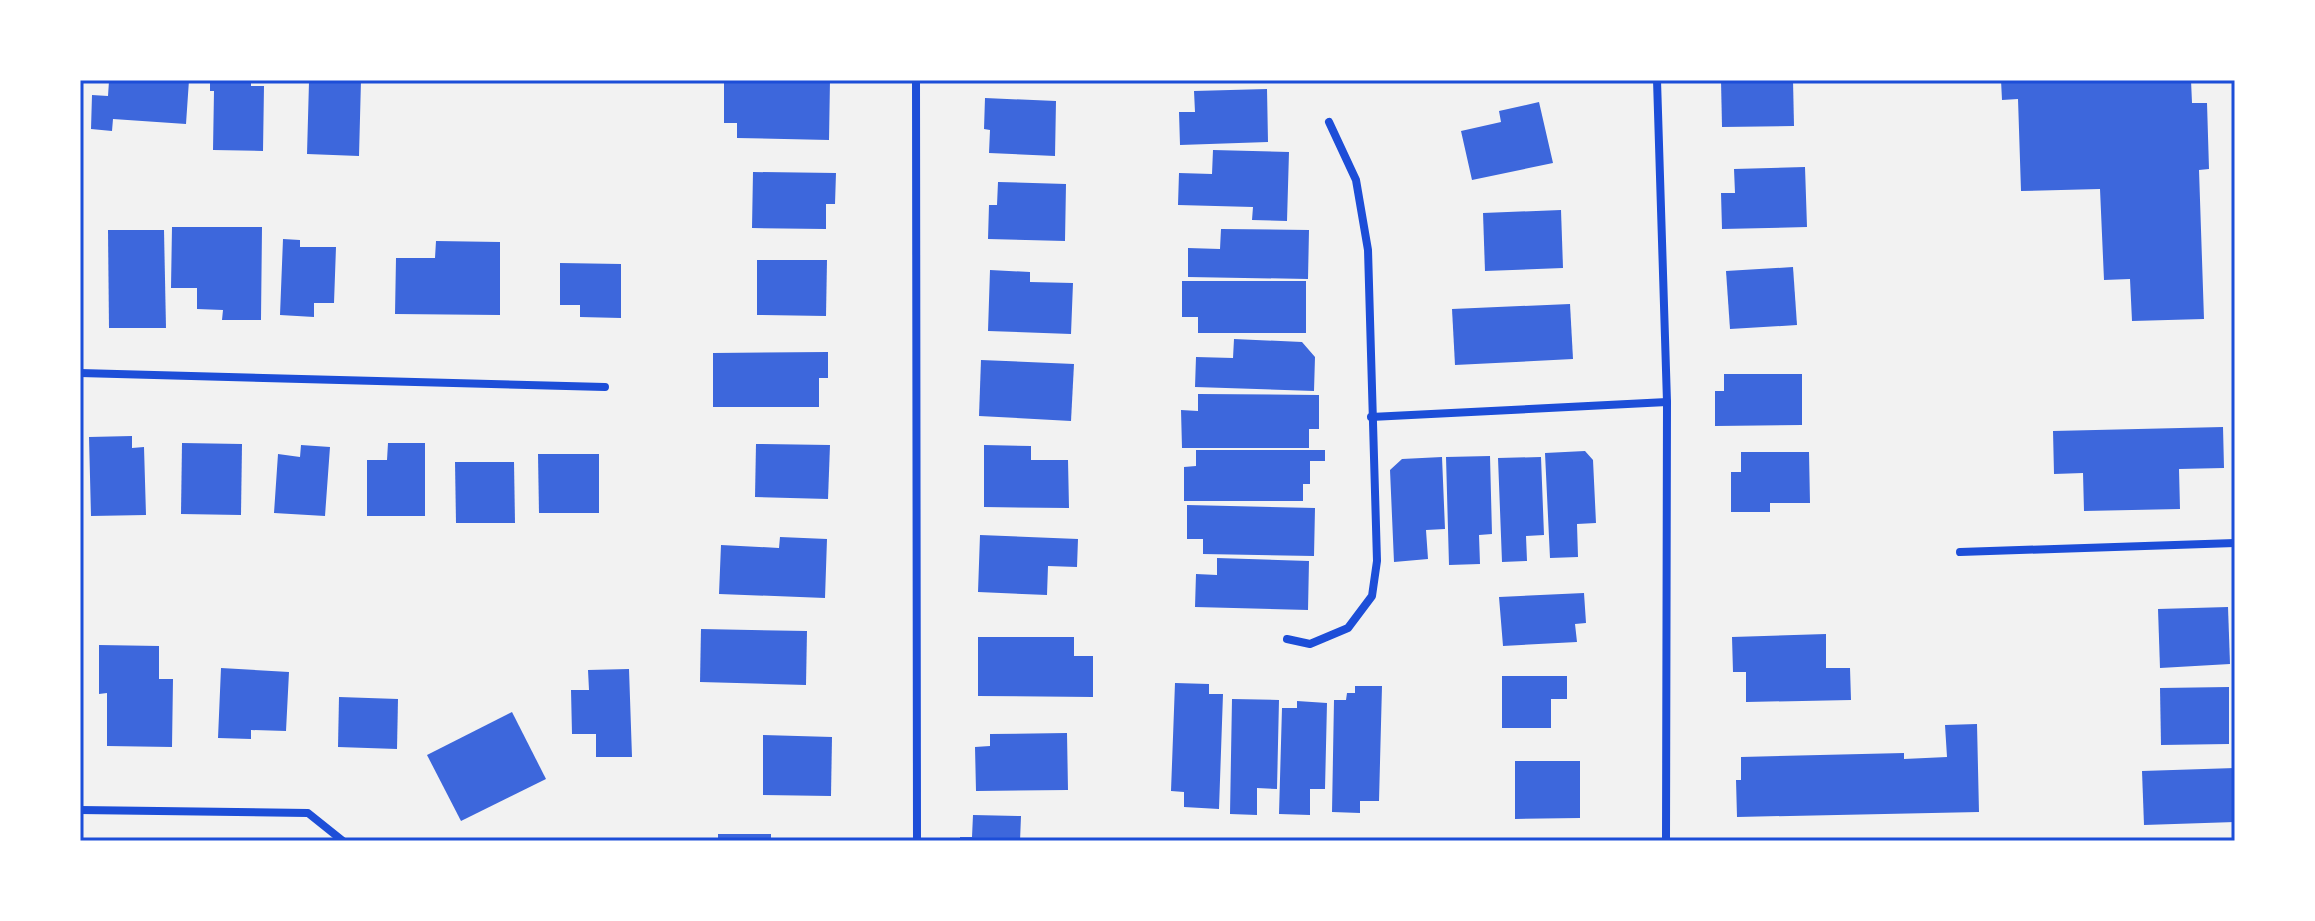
<svg xmlns="http://www.w3.org/2000/svg" width="2315" height="921" font-family="Mulish,sans-serif">
<style>
.building{fill:#3d67dc}
.lines{fill:none;stroke-linecap:round;stroke-linejoin:round}
.minor{stroke:#1d4ed8;stroke-width:8}
.neatline{fill:none;stroke:#1d4ed8;stroke-width:3}
</style>
<rect width="100%" height="100%" fill="#f2f2f2"/>
<!-- building -->
<g class="building">
<polygon points="127,80 189,80 186,124 113,119 112,131 91,129 92,95 108,96 109,81 127,83"/>
<polygon points="210,80 251,80 251,86 264,86 263,151 213,150 214,91 210,91"/>
<polygon points="323,80 361,80 359,156 307,154 309,82 323,83"/>
<polygon points="724,80 830,80 829,140 737,138 737,123 724,123"/>
<polygon points="1721,80 1793,80 1794,126 1722,127"/>
<polygon points="2001,80 2191,80 2192,103 2207,103 2209,169 2199,170 2204,319 2132,321 2130,279 2104,280 2100,189 2021,191 2018,99 2002,100"/>
<polygon points="1267,89 1268,142 1180,145 1179,112 1195,112 1194,91"/>
<polygon points="985,98 1056,101 1055,156 989,153 990,130 984,129"/>
<polygon points="1539,102 1553,163 1472,180 1461,131 1501,122 1499,111"/>
<polygon points="1213,150 1289,152 1287,221 1252,220 1253,207 1178,205 1179,173 1212,174"/>
<polygon points="1805,167 1807,227 1722,229 1721,193 1735,193 1734,169"/>
<polygon points="753,172 836,173 835,204 826,204 826,229 752,228"/>
<polygon points="998,182 1066,184 1065,241 988,239 989,205 997,205"/>
<polygon points="1561,210 1563,268 1485,271 1483,213"/>
<polygon points="172,227 262,227 261,320 222,320 223,310 197,309 197,288 171,288"/>
<polygon points="1221,229 1309,230 1308,279 1188,277 1188,248 1220,249"/>
<polygon points="108,230 164,230 166,328 109,328"/>
<polygon points="283,239 300,240 300,247 336,247 334,303 314,303 314,317 280,315"/>
<polygon points="436,241 500,242 500,315 395,314 396,258 435,258"/>
<polygon points="757,260 827,260 826,316 757,315"/>
<polygon points="560,263 621,264 621,318 580,317 580,305 560,305"/>
<polygon points="1793,267 1797,325 1730,329 1726,271"/>
<polygon points="990,270 1030,272 1030,282 1073,283 1071,334 988,331"/>
<polygon points="1182,281 1306,281 1306,333 1198,333 1198,317 1182,317"/>
<polygon points="1570,304 1573,359 1455,365 1452,309"/>
<polygon points="1234,339 1302,342 1315,357 1314,391 1195,387 1196,357 1233,358"/>
<polygon points="828,352 828,378 819,378 819,407 713,407 713,353"/>
<polygon points="981,360 1074,364 1071,421 979,416"/>
<polygon points="1724,374 1802,374 1802,425 1715,426 1715,391 1724,391"/>
<polygon points="1198,394 1319,395 1319,429 1309,429 1309,448 1182,448 1181,410 1198,411"/>
<polygon points="2223,427 2224,468 2179,469 2180,509 2084,511 2083,473 2054,474 2053,431"/>
<polygon points="132,436 132,448 144,447 146,515 91,516 89,437"/>
<polygon points="182,443 242,444 241,515 181,514"/>
<polygon points="388,443 425,443 425,516 367,516 367,460 387,460"/>
<polygon points="756,444 830,445 828,499 755,497"/>
<polygon points="301,445 330,447 325,516 274,513 278,454 300,457"/>
<polygon points="984,445 1031,446 1031,460 1068,460 1069,508 984,507"/>
<polygon points="1196,450 1325,450 1325,461 1310,461 1310,484 1303,484 1303,501 1184,501 1184,467 1196,466"/>
<polygon points="1585,451 1593,460 1596,523 1577,524 1578,557 1550,558 1545,453"/>
<polygon points="1741,452 1809,452 1810,503 1770,503 1770,512 1731,512 1731,472 1741,472"/>
<polygon points="538,454 599,454 599,513 539,513"/>
<polygon points="1490,456 1492,534 1479,535 1480,564 1449,565 1446,457"/>
<polygon points="1442,457 1445,529 1426,530 1428,559 1394,562 1390,470 1402,459"/>
<polygon points="1541,457 1544,535 1526,536 1527,561 1502,562 1498,458"/>
<polygon points="455,462 514,462 515,523 456,523"/>
<polygon points="1187,505 1315,508 1314,556 1203,554 1203,539 1187,539"/>
<polygon points="980,535 1078,539 1077,567 1048,566 1047,595 978,592"/>
<polygon points="780,537 827,539 825,598 719,594 721,545 779,548"/>
<polygon points="1217,558 1309,561 1308,610 1195,607 1196,574 1217,575"/>
<polygon points="1584,593 1586,623 1575,624 1577,642 1503,646 1499,597"/>
<polygon points="2228,607 2230,664 2160,668 2158,609"/>
<polygon points="701,629 807,631 806,685 700,682"/>
<polygon points="1826,634 1826,668 1850,668 1851,700 1746,702 1746,672 1733,672 1732,637"/>
<polygon points="978,637 1074,637 1074,656 1093,656 1093,697 978,696"/>
<polygon points="99,645 159,646 159,679 173,679 172,747 107,746 107,693 99,694"/>
<polygon points="221,668 289,672 286,731 251,730 251,739 218,738"/>
<polygon points="629,669 632,757 596,757 596,734 572,734 571,690 589,690 588,670"/>
<polygon points="1502,676 1567,676 1567,699 1551,699 1551,728 1502,728"/>
<polygon points="1175,683 1209,684 1209,694 1223,694 1219,809 1184,807 1184,792 1171,791"/>
<polygon points="1355,686 1382,686 1379,801 1360,801 1360,813 1332,812 1334,700 1346,700 1347,693 1355,693"/>
<polygon points="2229,687 2229,744 2161,745 2160,688"/>
<polygon points="339,697 398,699 397,749 338,747"/>
<polygon points="1232,699 1279,700 1277,789 1257,788 1257,815 1230,814"/>
<polygon points="1297,701 1327,703 1325,789 1310,789 1310,815 1279,814 1282,708 1297,708"/>
<polygon points="512,712 546,779 461,821 427,755"/>
<polygon points="1977,724 1979,812 1737,817 1736,780 1741,780 1741,757 1904,753 1904,759 1947,757 1945,725"/>
<polygon points="1067,733 1068,790 976,791 975,747 990,746 990,734"/>
<polygon points="763,735 832,737 831,796 763,795"/>
<polygon points="1515,761 1580,761 1580,818 1515,819"/>
<polygon points="2235,768 2235,822 2144,825 2142,771"/>
<polygon points="973,815 1021,816 1020,841 960,841 960,837 972,837"/>
<rect x="718" y="834" width="53" height="7"/>
</g>
<g class="lines">
<!-- minor -->
<g class="minor">
<polyline points="916,80 917,841"/>
<polyline points="1657,80 1667,402 1666,841"/>
<polyline points="80,373 605,387"/>
<polyline points="1371,417 1667,402"/>
<polyline points="1960,552 2235,543"/>
<polyline points="1287,639 1310,644 1348,628 1372,596 1377,561 1368,250 1356,180 1329,122"/>
<polyline points="80,810 308,813 343,841"/>
</g>
</g>
<!-- border -->
<rect width="2315" height="921" fill="none" stroke="#ffffff" stroke-width="164"/>
<rect x="82" y="82" width="2151" height="757" class="neatline"/>
</svg>
